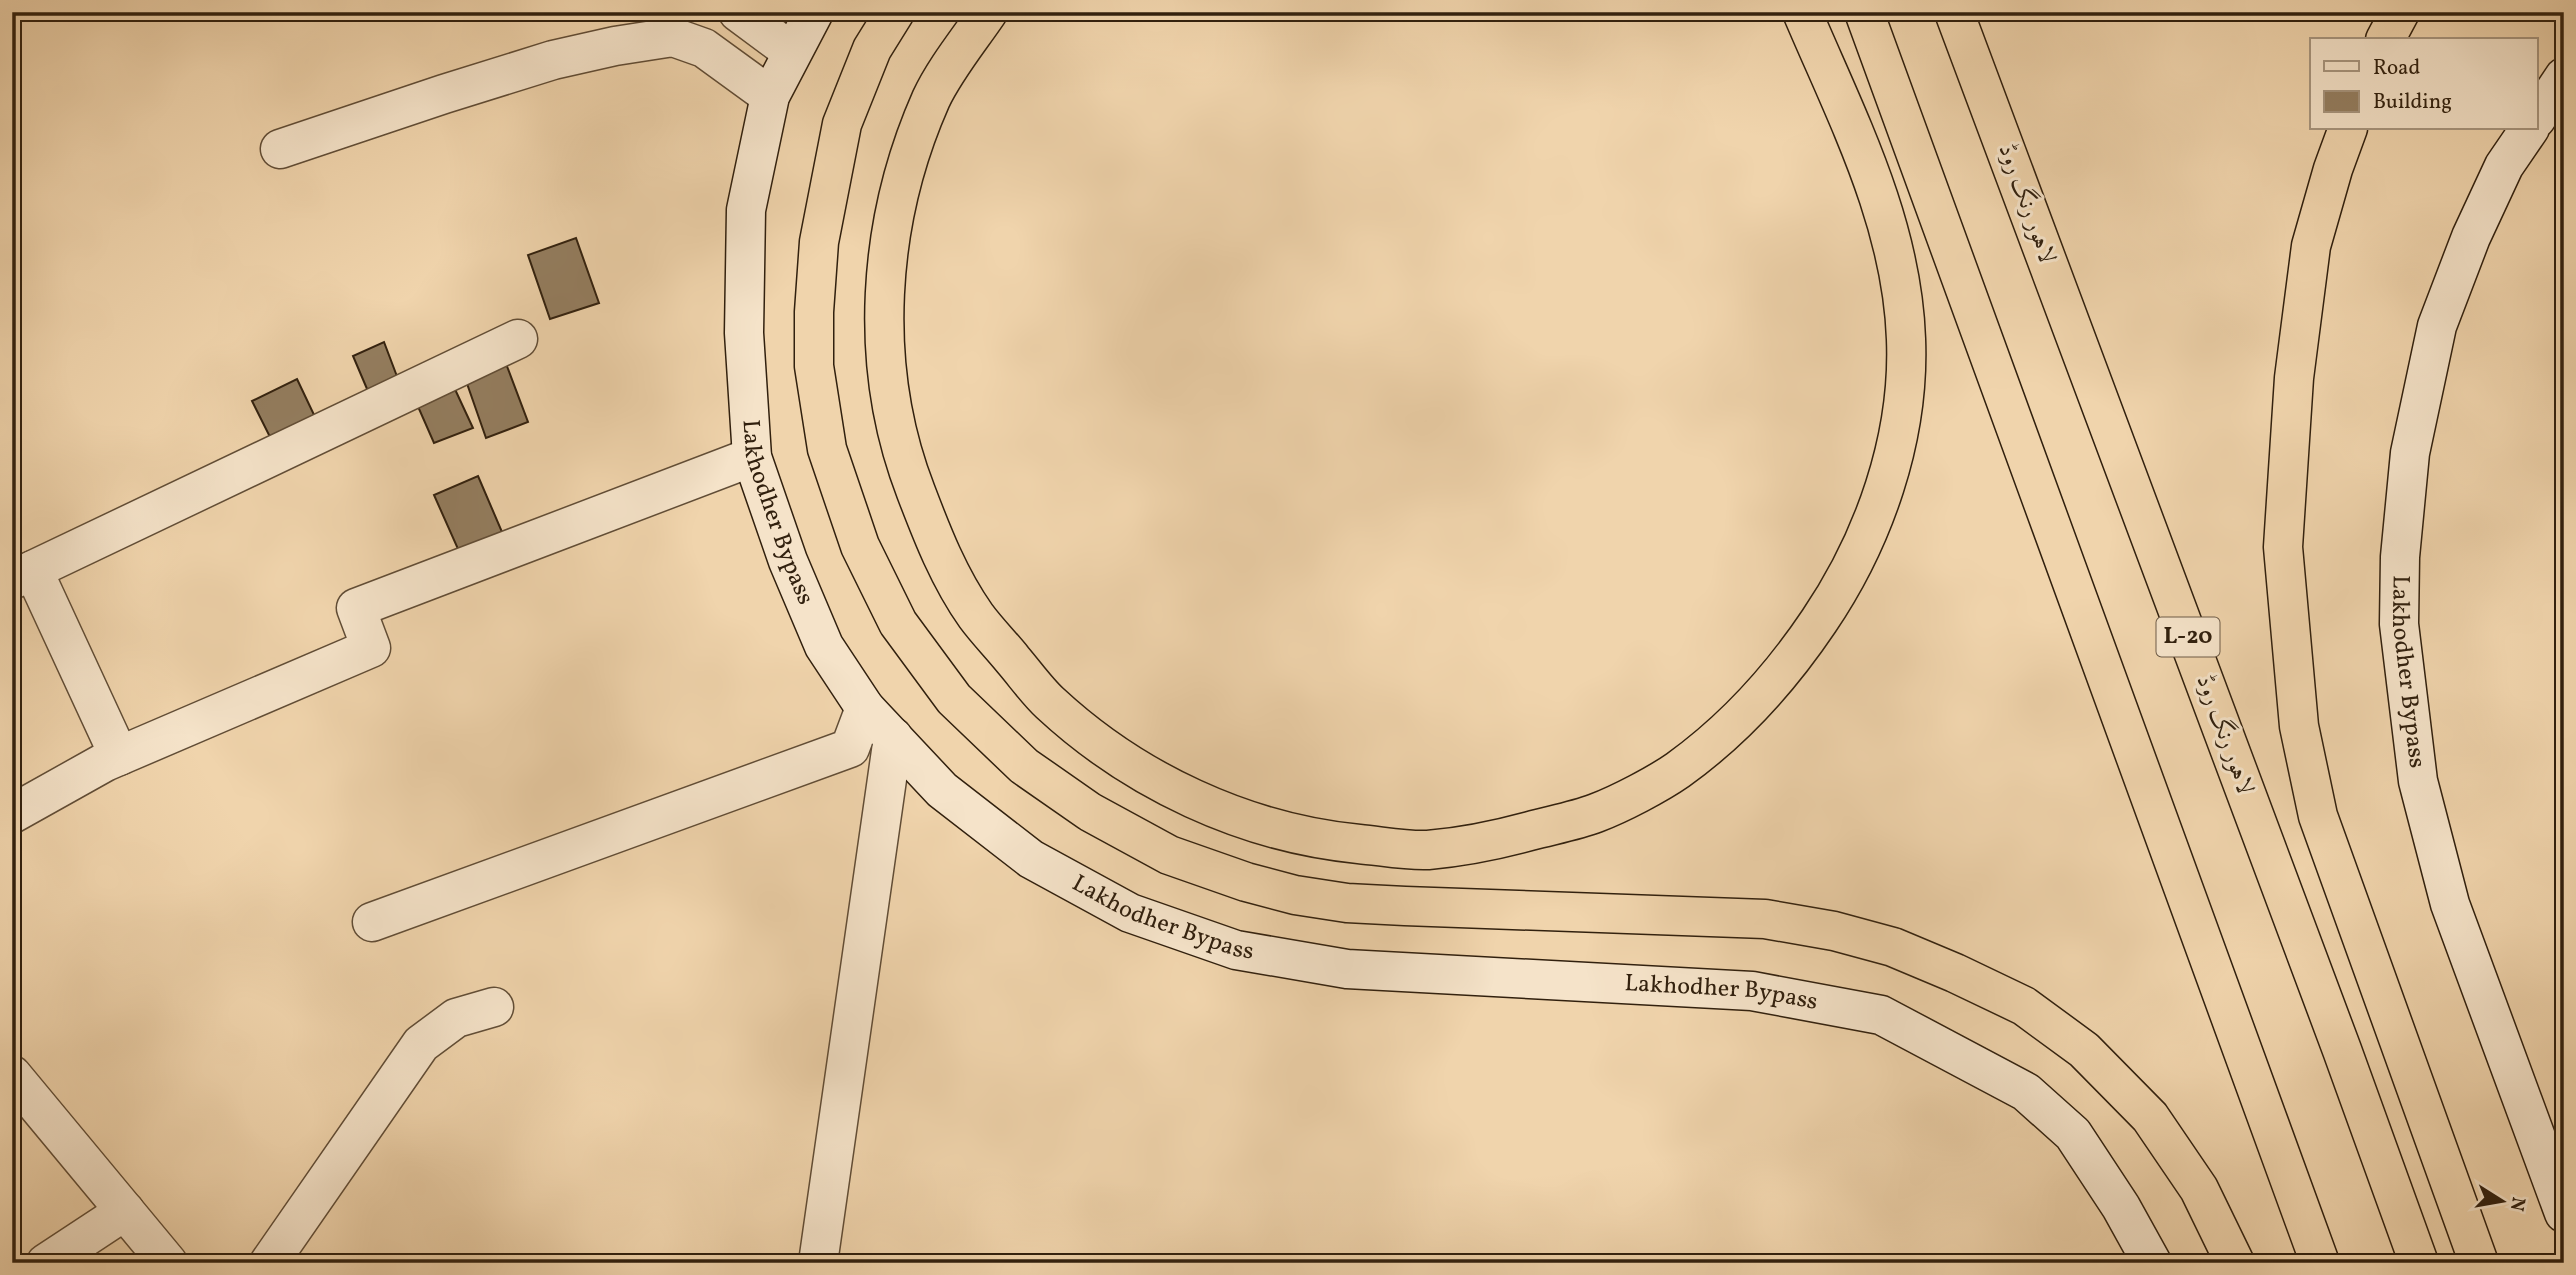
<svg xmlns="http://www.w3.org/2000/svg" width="2576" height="1275" font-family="Vollkorn,Amiri,serif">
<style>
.building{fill:#947e60;stroke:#31200e;stroke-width:2}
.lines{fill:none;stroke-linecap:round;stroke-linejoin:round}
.minor-casing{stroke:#614d36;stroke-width:41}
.secondary-casing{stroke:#31200e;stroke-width:41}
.motorway-casing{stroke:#31200e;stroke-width:41}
.minor{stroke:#f5e3c9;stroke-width:38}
.secondary{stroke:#f5e3c9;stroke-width:38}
.motorway{stroke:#f0d4ac;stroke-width:38}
.labels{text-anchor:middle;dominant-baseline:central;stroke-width:6;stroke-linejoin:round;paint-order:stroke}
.shield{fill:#f5e3c9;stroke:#6c5a46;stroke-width:2}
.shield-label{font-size:23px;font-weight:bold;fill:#31200e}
.street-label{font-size:24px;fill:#31200e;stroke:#f5e3c9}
</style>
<rect width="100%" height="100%" fill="#f0d4ac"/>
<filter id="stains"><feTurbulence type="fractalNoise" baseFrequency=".00286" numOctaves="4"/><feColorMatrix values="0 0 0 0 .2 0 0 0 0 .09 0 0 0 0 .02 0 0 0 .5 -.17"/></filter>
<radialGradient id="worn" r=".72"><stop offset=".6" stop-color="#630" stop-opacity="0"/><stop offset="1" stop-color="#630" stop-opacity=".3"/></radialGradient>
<!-- building -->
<g class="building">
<polygon points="576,238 599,303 550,319 528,255"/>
<polygon points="384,342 401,387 373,403 353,356"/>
<polygon points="502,353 528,422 486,438 464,375"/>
<polygon points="297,379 316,419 272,441 252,401"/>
<polygon points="453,385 473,428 434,443 416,402"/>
<polygon points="478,476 505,539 462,558 434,495"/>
</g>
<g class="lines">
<defs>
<g id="minor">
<polyline points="738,12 792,52"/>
<polyline points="280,149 444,94 553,60 615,46 673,37 704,48 770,96"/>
<polyline points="33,570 119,756"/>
<polyline points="12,580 518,339"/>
<polyline points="12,814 105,762 371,648 356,608 752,457"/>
<polyline points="372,922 850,748 865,708"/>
<polyline points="12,1075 168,1263"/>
<polyline points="46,1263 125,1211"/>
<polyline points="269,1263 421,1044 456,1018 494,1007"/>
<polyline points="818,1263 893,737"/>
</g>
<g id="secondary">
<path id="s1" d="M814,12l-44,84 -24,114 -2,123 8,124 36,104 36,85 41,62 77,82 89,69 99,54 106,37 111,19 405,22 129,24 145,77 47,42 48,73 31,56"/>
<polyline points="2536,119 2564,77"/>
<path id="s2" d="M2530,128l-26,38 -33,71 -34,89 -27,127 -10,104 -1,67 19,157 32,123 114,309"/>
</g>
<g id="motorway">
<polyline points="895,12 872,49 842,124 819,242 814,312 814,366 827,449 860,546 898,623 954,699 1024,766 1090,812 1169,855 1246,882 1295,895 1347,903 1405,906 1765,919 1834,931 1893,947 1955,973 2024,1006 2084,1050 2150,1117 2199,1189 2235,1263"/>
<path d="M988,12c-19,28 -43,57 -57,87 -54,122 -64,267 -15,393 16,42 33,86 60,124 11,15 25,29 37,44 12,14 24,31 37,43 84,78 195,130 309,141 22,2 47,7 69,6 34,-3 69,-10 102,-19 22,-6 45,-10 66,-18 24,-9 62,-29 82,-43 57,-41 102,-91 141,-149 55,-81 91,-183 87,-282 -4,-117 -59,-221 -104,-327"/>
<polyline points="1864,12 2320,1263"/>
<polyline points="1954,12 2342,1050 2419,1263"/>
<polyline points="2385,40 2400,12"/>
<polyline points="2348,128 2333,169 2311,246 2294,378 2283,547 2299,726 2318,816 2479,1263"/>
</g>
</defs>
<!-- minor casing -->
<use href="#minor" class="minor-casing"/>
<!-- secondary casing -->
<use href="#secondary" class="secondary-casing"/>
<!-- motorway casing -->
<use href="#motorway" class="motorway-casing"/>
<!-- minor -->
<use href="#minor" class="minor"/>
<!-- secondary -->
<use href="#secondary" class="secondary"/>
<!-- motorway -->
<use href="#motorway" class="motorway"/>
</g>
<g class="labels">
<!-- shield labels -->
<rect class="shield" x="2156.5" y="617.5" width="63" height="39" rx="5"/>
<g class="shield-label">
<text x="2188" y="637">L-20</text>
</g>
<!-- street labels -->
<g class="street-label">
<text transform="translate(2026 204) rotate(70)">لاہور رنگ روڈ</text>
<text stroke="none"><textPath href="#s1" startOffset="518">Lakhodher Bypass</textPath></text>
<text stroke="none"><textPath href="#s2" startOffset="569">Lakhodher Bypass</textPath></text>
<text transform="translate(2224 735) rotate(70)">لاہور رنگ روڈ</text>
<text stroke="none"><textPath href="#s1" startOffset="1106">Lakhodher Bypass</textPath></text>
<text stroke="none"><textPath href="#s1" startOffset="1673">Lakhodher Bypass</textPath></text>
</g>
</g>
<!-- margin -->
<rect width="2576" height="1275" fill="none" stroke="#f0d4ac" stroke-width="42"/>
<rect x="14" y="14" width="2548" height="1247" fill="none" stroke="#31200e" stroke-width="3.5"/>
<rect x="21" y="21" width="2534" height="1233" fill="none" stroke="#31200e" stroke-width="2"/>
<!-- legend -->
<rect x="2310" y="38" width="228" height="91" fill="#f5e3c9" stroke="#a7957e" stroke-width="2"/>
<rect x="2324" y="61" width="35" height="10" fill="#f5e3c9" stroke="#a7957e" stroke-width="2"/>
<text x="2373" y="74" font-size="21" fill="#31200e">Road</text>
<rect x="2324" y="91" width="35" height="21" fill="#947e60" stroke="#a7957e" stroke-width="2"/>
<text x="2373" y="108" font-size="21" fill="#31200e">Building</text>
<!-- north arrow -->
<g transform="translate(2502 1201) rotate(101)" stroke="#f5e3c9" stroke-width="5" paint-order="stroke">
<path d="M0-5L12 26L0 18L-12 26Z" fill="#31200e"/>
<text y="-10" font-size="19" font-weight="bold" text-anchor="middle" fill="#31200e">N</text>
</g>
<rect width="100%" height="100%" filter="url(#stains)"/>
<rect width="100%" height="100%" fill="url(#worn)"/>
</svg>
